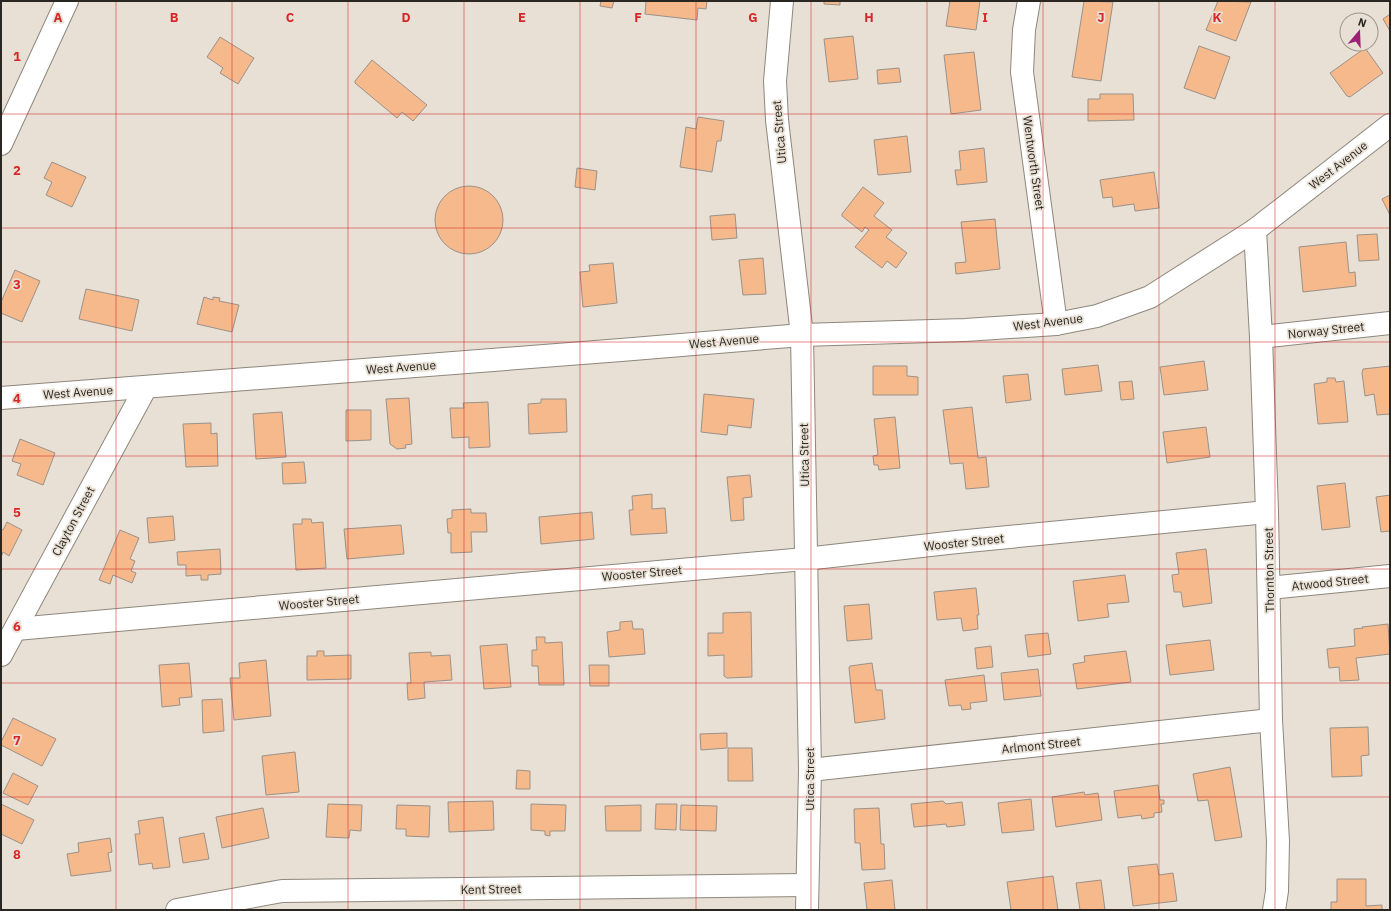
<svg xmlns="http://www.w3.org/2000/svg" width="1391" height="911" font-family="'IBM Plex Sans',sans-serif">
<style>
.building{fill:#f5b98c;stroke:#9c9189}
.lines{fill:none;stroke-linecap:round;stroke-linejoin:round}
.minor-casing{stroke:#8e877c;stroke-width:24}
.major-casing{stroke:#8e877c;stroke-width:24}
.minor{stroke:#fff;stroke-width:22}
.major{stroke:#fff;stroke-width:22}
.grid{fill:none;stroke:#d62828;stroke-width:1;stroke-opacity:0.55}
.labels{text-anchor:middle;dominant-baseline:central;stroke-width:3.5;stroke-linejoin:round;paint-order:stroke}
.street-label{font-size:12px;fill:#2a2723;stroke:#e8e0d4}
.grid-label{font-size:13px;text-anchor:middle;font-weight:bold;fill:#d62828;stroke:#e8e0d4;stroke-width:3.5;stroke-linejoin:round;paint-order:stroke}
</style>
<rect width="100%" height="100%" fill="#e8e0d4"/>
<!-- building -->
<g class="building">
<polygon points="601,1 614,1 612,8 600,6"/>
<polygon points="646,1 707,1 706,9 698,8 697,20 645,14"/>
<polygon points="824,1 840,1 840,5 824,4"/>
<polygon points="950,1 980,1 976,30 946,26"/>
<polygon points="1084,1 1113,2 1101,81 1072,77"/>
<polygon points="1218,1 1251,2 1236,41 1206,30"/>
<polygon points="1390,14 1390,31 1383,19"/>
<polygon points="853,36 858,79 829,82 824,39"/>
<polygon points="220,37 254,58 238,84 220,73 223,68 207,57"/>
<polygon points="1199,46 1230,57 1215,99 1184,88"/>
<polygon points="1365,48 1383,73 1350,97 1347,96 1330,73"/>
<polygon points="974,52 981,110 951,114 944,55"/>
<polygon points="372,60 427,105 413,121 402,112 397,118 355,83 355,81"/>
<polygon points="899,68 901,82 878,84 877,70"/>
<polygon points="1100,94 1133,94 1134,120 1088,121 1088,99 1100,99"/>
<polygon points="698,117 724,121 721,141 717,141 712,172 680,167 686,127 696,129"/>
<polygon points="907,136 911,172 878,175 874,140"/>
<polygon points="984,148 987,182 957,185 955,170 961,170 959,151"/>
<polygon points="52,162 86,177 72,207 46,195 52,182 44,178"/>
<polygon points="577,168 597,171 595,190 575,187"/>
<polygon points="1154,172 1159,208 1135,211 1134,204 1113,207 1112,197 1103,198 1100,180"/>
<circle cx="469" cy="220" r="34"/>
<polygon points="863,187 884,203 874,216 892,230 886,237 907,253 896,268 887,261 882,268 855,247 869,230 865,227 862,232 842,216 842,214"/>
<polygon points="1390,195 1390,215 1382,199"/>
<polygon points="735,214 737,238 712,240 710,216"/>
<polygon points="995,219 1000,269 956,274 955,263 966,262 961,222"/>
<polygon points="1377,234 1379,260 1359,261 1357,235"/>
<polygon points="1346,242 1349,273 1355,272 1356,286 1303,292 1299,247"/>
<polygon points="763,258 766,294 743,295 739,260"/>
<polygon points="613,263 617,303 583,307 580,272 590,271 589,265"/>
<polygon points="15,270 40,281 22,322 1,313 1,302"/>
<polygon points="86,289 139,300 132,331 79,319"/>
<polygon points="204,297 213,300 213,297 220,298 219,301 239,305 232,332 197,324"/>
<polygon points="1204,361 1208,390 1164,395 1160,367"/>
<polygon points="1098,365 1102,391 1065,395 1062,369"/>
<polygon points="873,366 907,366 907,376 918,377 918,395 873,395"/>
<polygon points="1390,366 1390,414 1377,415 1374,394 1365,396 1362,373 1363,369"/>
<polygon points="1028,374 1031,400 1006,403 1003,376"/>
<polygon points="1327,378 1335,378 1336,382 1344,381 1348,422 1318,424 1314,384 1327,382"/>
<polygon points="1132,381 1134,399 1121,400 1119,382"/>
<polygon points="704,394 754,399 751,428 728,425 727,435 701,432"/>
<polygon points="409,398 412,444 405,445 406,448 397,449 390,444 386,399"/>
<polygon points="541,399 566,399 567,432 529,434 528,404 541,403"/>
<polygon points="488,402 490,447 469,448 469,437 452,438 450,408 464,408 463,403"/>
<polygon points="972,407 978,458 986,457 989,487 966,489 963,463 950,464 943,410"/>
<polygon points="346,410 371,410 371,440 346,441"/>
<polygon points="282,412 286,457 256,459 253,414"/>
<polygon points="895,417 900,468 879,470 878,465 874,465 873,456 878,455 874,419"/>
<polygon points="211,423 211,434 217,433 218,466 186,467 183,424"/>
<polygon points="1206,427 1210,457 1167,463 1163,432"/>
<polygon points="20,439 55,453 43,485 17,475 21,464 12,461"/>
<polygon points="304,462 306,483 283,484 282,463"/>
<polygon points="750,475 752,497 743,498 744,520 731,521 727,477"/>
<polygon points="1345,483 1350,527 1322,530 1317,486"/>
<polygon points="652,494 652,509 665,508 667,533 631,535 629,510 633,510 632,496"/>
<polygon points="1390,495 1390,531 1381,532 1376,497"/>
<polygon points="471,509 471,513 486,513 487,532 471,532 472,552 451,553 451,533 448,533 447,519 452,518 452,510"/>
<polygon points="592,512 594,539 541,544 539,517"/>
<polygon points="173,516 175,540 149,543 147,518"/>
<polygon points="302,519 311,519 312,523 323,522 326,568 296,570 293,524 302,524"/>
<polygon points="7,522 22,530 9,556 3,552 1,557 1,529 3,530"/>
<polygon points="401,525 404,554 347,559 344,529"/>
<polygon points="120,530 139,538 130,559 135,561 131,571 136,573 132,583 113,575 110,584 99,580"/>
<polygon points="220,549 221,574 208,575 208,580 201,580 201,575 186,576 186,565 178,565 177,552"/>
<polygon points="1206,549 1212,603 1183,607 1181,592 1174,592 1172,575 1179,574 1176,553"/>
<polygon points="1125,575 1129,602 1107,604 1109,617 1078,621 1073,581"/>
<polygon points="976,588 979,615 977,615 978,629 963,631 961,618 937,620 934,592"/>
<polygon points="869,604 872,639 847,641 844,606"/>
<polygon points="751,612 752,677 727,678 724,676 724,655 708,656 708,633 723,633 723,613"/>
<polygon points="632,621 633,629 643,629 645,654 609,657 607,632 620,630 620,622"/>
<polygon points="1388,624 1390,654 1356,658 1359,680 1340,681 1339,667 1329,668 1327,649 1355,646 1354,629 1363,628 1362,627"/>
<polygon points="1048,633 1051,654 1028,657 1025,635"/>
<polygon points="536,637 545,637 545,643 562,642 564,685 539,685 538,666 532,666 532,650 537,650"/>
<polygon points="1210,640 1214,670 1170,675 1166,645"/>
<polygon points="507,644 511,687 484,689 480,646"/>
<polygon points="991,646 993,667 977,669 975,648"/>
<polygon points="317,651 324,651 324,656 351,655 351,679 307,680 307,656 317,656"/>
<polygon points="1126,651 1131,682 1077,689 1073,664 1085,662 1084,656"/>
<polygon points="431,652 431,656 450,655 452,680 424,682 425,698 408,700 407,683 411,683 409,653"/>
<polygon points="266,660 271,716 234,720 230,678 240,678 239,663"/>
<polygon points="189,663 192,697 179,698 180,705 162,707 159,665"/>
<polygon points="872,663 876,690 882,690 885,719 855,723 849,668 850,666"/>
<polygon points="589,665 609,665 609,686 590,686"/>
<polygon points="1038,669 1041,696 1004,700 1001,673"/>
<polygon points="984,675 987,701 970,703 971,709 962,710 961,705 949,706 945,680"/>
<polygon points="222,699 224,731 203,733 202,700"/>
<polygon points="13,718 56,739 42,766 1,745 1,742"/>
<polygon points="1368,727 1369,755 1361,756 1362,776 1332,777 1330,728"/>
<polygon points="727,733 727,748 701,750 700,734"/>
<polygon points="728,748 752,748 753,781 728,781"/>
<polygon points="295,752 299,792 266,795 262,756"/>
<polygon points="1230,767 1242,837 1215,841 1208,800 1198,801 1193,774"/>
<polygon points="517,770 530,771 530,789 516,789"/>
<polygon points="13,773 38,786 28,805 3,793"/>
<polygon points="1158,785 1160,800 1164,800 1164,804 1161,804 1162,812 1154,813 1154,817 1142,819 1141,815 1118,818 1114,791"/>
<polygon points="1084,792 1085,795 1098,793 1102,820 1056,827 1052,797"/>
<polygon points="1031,799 1034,830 1002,833 998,803"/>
<polygon points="493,801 494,830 449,832 448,802"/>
<polygon points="943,801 946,804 962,802 965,825 947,827 946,824 914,827 911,804"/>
<polygon points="1,804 34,820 22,844 1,834"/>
<polygon points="328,804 362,805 361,831 350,830 349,838 326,837"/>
<polygon points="531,804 566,805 565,831 550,831 550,836 545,835 545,831 531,830"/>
<polygon points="656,804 677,804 676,830 655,829"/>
<polygon points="397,805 430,806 429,837 406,836 406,829 396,829"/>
<polygon points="641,805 641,831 606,831 605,806"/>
<polygon points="681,805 717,806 716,831 680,830"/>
<polygon points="263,808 269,838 222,848 216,817"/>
<polygon points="879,808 881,844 884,844 885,869 862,870 860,843 855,843 854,809"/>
<polygon points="163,817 170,867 153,869 152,863 139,865 135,834 140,834 138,821"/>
<polygon points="204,833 209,859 183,863 179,838"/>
<polygon points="110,838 112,852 108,853 111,871 71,876 67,854 79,852 78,843"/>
<polygon points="1157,864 1159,875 1173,873 1177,901 1133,906 1128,867"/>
<polygon points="1053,876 1058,910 1011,910 1007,882"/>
<polygon points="1337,879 1366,879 1366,906 1382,905 1382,910 1331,910 1331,902 1337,902"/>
<polygon points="892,880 895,910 867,910 864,883"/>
<polygon points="1101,880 1105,910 1080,910 1076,883"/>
</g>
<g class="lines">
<defs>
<g id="minor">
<polyline points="782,1 775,81 777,120 802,335 810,770 807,910"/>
<polyline points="1029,1 1024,30 1022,72 1056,324"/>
<polyline points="1255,230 1261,337 1267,512 1271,720 1278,841 1277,891 1274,910"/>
<polyline points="1261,337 1390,323"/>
<polyline points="1,398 621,350 802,335 965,330 1056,324 1097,316 1150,297 1255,230 1390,125"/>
<polyline points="1269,588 1390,576"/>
<polyline points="16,629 805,559 957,542 1267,512"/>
<polyline points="1,655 146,387"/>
<polyline points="810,770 1271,720"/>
<polyline points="177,910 282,891 807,885"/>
</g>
<polyline id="major" points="1,144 67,1"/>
</defs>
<!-- minor casing -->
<use href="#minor" class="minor-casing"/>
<!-- major casing -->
<use href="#major" class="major-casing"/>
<!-- minor -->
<use href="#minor" class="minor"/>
<!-- major -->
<use href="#major" class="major"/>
</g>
<!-- grid -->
<path class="grid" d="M116,1v909M232,1v909M348,1v909M464,1v909M580,1v909M696,1v909M811,1v909M927,1v909M1043,1v909M1159,1v909M1275,1v909M1,114h1389M1,228h1389M1,342h1389M1,456h1389M1,569h1389M1,683h1389M1,797h1389"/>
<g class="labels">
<!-- street labels -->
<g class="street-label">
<text transform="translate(779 132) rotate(-95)">Utica Street</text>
<text transform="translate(1034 163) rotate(82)">Wentworth Street</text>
<text transform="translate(1338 165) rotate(-38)">West Avenue</text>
<text transform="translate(1048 322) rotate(-7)">West Avenue</text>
<text transform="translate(1326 330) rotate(-6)">Norway Street</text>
<text transform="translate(724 341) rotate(-5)">West Avenue</text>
<text transform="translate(401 367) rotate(-4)">West Avenue</text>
<text transform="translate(78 392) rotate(-4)">West Avenue</text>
<text transform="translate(804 455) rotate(-91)">Utica Street</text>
<text transform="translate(73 521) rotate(-62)">Clayton Street</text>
<text transform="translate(964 542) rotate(-6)">Wooster Street</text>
<text transform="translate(1269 570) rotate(-91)">Thornton Street</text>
<text transform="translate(642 573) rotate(-5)">Wooster Street</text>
<text transform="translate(1330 582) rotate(-6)">Atwood Street</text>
<text transform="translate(319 602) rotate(-5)">Wooster Street</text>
<text transform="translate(1041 745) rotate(-6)">Arlmont Street</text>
<text transform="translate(809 779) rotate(-90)">Utica Street</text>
<text transform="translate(491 889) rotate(-1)">Kent Street</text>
</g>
</g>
<g class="grid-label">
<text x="58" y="22">A</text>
<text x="174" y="22">B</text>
<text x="290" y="22">C</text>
<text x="406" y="22">D</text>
<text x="522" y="22">E</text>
<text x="638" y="22">F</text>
<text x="753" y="22">G</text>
<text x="869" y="22">H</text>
<text x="985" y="22">I</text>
<text x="1101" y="22">J</text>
<text x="1217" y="22">K</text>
<text x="17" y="61">1</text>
<text x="17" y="175">2</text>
<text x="17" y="289">3</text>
<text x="17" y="403">4</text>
<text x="17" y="517">5</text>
<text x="17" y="631">6</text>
<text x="17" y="745">7</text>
<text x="17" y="859">8</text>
</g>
<!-- border -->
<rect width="1391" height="911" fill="none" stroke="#2a2723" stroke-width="4"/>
<!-- north arrow -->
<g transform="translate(1359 32) rotate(19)"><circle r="19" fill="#e8e0d4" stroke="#9c968d"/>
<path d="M0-3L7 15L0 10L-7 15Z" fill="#9e2074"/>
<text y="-6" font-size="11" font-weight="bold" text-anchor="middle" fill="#2a2723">N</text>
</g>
</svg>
